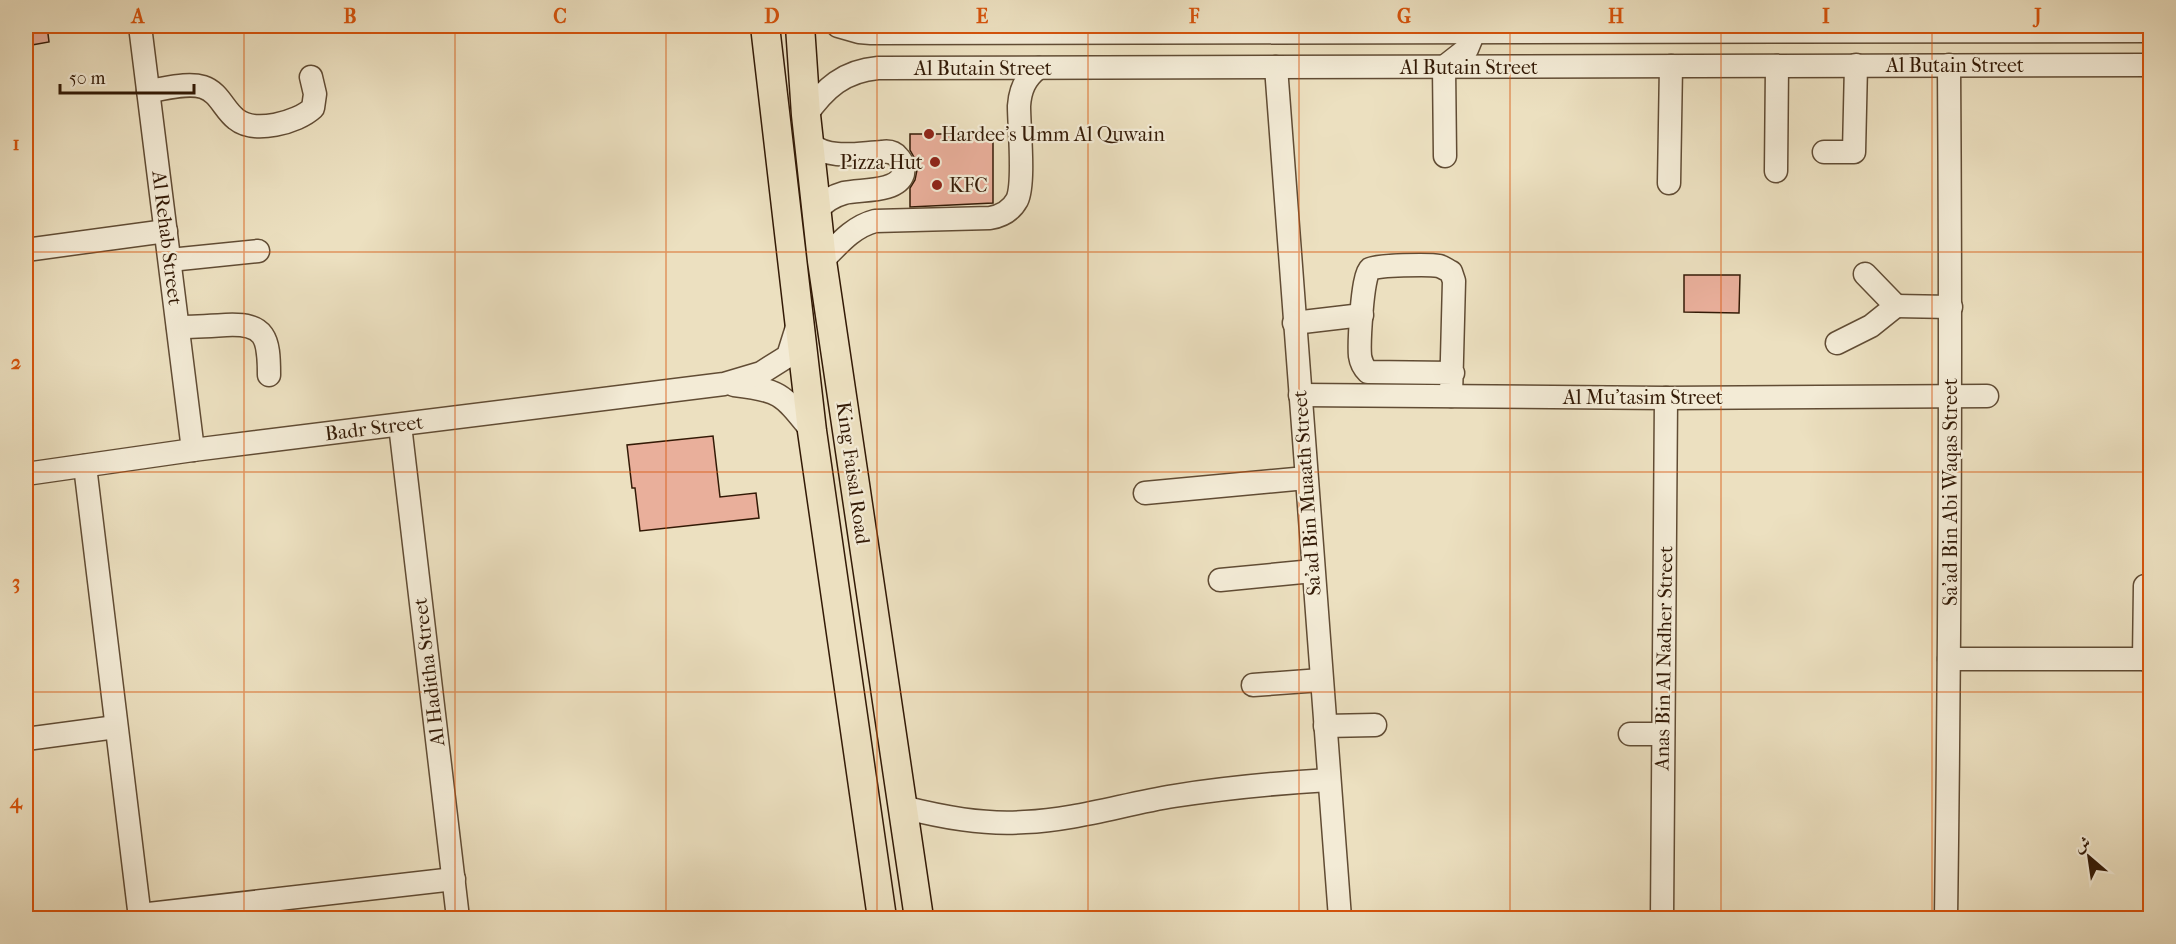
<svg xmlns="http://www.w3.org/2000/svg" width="2176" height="944" font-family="'IM FELL French Canon',Amiri,serif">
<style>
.building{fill:#e9af9b;stroke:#331a06;stroke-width:1.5}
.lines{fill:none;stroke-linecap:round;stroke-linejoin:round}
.minor-casing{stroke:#614c34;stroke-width:25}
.major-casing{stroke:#331a06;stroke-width:31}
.minor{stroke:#f3ebd6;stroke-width:22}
.major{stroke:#ece0c0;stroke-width:28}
.grid{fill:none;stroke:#d6530b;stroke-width:1.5;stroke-opacity:0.55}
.poi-dot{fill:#8f2418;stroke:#f3ebd6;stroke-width:2}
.labels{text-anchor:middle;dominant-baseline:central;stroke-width:4.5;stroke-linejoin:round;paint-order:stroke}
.street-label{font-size:20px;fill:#331a06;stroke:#f3ebd6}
.poi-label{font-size:20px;fill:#331a06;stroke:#f3ebd6;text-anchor:start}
.neatline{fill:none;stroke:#d6530b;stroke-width:2}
.grid-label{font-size:20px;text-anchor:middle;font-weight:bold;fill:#d6530b}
</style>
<rect width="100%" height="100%" fill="#ece0c0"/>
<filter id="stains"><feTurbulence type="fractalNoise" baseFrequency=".00333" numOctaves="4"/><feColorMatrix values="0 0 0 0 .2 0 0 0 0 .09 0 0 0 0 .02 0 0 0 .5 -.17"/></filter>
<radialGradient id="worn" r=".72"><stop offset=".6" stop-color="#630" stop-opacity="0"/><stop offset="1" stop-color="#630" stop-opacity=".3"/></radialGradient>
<!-- building -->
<g class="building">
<polygon points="26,26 47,26 49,42 26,46"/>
<polygon points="910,134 993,134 993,203 910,207 910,188 915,180 917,170 915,159 910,150"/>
<polygon points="1684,275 1740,275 1739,313 1684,312"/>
<polygon points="713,436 720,497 756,493 759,518 640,531 635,488 632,488 627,445"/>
</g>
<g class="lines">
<defs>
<g id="minor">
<polyline points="140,26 193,450"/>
<polyline points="838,26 859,32 871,33 2150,31"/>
<polyline points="1276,67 1340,918"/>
<path d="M148,91c17,-2 39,-9 55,-4 16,5 21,23 33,32 18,15 61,4 77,-11l2,-14 -4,-17"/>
<path d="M806,115c19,-27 38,-44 72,-47l1272,-3"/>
<path d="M810,144c20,16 48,9 72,8 6,-1 12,0 16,5 5,5 6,11 5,17 -6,19 -43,15 -59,19 -11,3 -20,9 -27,17"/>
<polyline points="1824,152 1854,152 1856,65"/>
<polyline points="1445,156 1444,67 1467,49 1474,32"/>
<polyline points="1776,171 1777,66"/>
<polyline points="1669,183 1671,66"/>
<polyline points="26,250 166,231"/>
<polyline points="170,260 258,251"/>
<path d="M822,261c16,-16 30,-34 53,-40l115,-3c12,-2 21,-7 27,-18 8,-17 2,-72 2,-94 1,-16 6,-28 19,-38"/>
<polyline points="1896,306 1951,307"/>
<polyline points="1294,323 1362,315"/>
<path d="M178,327c16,0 32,-1 48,-2 40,-2 43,13 43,50"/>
<polyline points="1837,343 1871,326 1896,306 1865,274"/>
<path d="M734,385c47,5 49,10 78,46"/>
<polyline points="1300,395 1666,398 1987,396"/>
<path d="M1451,396l3,-115 -3,-9c-4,-2 -8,-5 -12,-6 -9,-2 -63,-1 -69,3 -8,6 -11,76 -10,87 1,7 3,11 8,16l85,1"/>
<polyline points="400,425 458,918"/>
<polyline points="85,466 140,918"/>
<polyline points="26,474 193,450 724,384 761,373 788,356 798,324"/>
<polyline points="1145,493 1306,478"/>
<polyline points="1220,580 1313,571"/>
<polyline points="1949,659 2150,659"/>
<polyline points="2144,659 2145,586 2150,586"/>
<polyline points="1253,685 1321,680"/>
<polyline points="1325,726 1375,725"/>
<polyline points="1630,734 1663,734"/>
<polyline points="26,739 116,727"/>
<path d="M902,807c40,10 81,18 123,15 50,-2 99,-18 149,-26 51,-8 103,-13 155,-16"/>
<polyline points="140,915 454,879"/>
<polyline points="1662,918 1666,398"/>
<path d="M1946,918c4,-284 5,-568 3,-853"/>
</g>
<g id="major">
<polyline points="765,26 812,431 882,918"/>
<polyline points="800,26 806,115 822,261 919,918"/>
</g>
</defs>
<!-- minor casing -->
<use href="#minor" class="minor-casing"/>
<!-- major casing -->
<use href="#major" class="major-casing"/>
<!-- minor -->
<use href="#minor" class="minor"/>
<!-- major -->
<use href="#major" class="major"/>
</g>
<!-- grid -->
<path class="grid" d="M244,26v892M455,26v892M666,26v892M877,26v892M1088,26v892M1299,26v892M1510,26v892M1721,26v892M1932,26v892M26,252h2124M26,472h2124M26,692h2124"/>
<!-- markers -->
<g class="poi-dot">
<circle cx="929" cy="134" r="6"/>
<circle cx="935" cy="162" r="6"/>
<circle cx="937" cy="185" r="6"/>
</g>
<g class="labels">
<!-- street labels -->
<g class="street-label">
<text x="1955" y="65">Al Butain Street</text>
<text x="1469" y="67">Al Butain Street</text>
<text x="983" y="68">Al Butain Street</text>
<text transform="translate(167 238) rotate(83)">Al Rehab Street</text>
<text x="1643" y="397">Al Mu'tasim Street</text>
<text transform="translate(374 428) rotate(-7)">Badr Street</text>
<text transform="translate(853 473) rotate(82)">King Faisal Road</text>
<text transform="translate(1950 492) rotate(-90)">Sa'ad Bin Abi Waqas Street</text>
<text transform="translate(1307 493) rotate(-94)">Sa'ad Bin Muaath Street</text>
<text transform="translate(1664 658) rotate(-89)">Anas Bin Al Nadher Street</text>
<text transform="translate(429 672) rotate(-97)">Al Haditha Street</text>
</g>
<!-- poi labels -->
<g class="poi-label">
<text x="941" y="134">Hardee’s Umm Al Quwain</text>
<text x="923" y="162" text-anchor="end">Pizza Hut</text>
<text x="949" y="185">KFC</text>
</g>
</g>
<!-- margin -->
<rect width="2176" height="944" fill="none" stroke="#ece0c0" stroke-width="66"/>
<!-- north arrow -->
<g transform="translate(2089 857) rotate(331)" stroke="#f3ebd6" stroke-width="4.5" paint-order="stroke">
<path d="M0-4.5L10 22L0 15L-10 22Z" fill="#331a06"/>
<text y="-9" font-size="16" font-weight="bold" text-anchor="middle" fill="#331a06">ش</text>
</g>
<!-- scale -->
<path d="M60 84v9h134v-9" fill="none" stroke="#331a06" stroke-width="3"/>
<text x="69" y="84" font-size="18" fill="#331a06" stroke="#f3ebd6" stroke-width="4.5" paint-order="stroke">50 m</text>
<rect x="33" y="33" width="2110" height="878" class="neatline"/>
<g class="grid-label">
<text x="138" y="23">A</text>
<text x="350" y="23">B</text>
<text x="560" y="23">C</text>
<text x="772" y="23">D</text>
<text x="982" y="23">E</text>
<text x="1194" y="23">F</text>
<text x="1404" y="23">G</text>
<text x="1616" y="23">H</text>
<text x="1826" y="23">I</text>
<text x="2038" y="23">J</text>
<text x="16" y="150">1</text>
<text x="16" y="369">2</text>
<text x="16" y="589">3</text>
<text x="16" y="808">4</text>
</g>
<rect width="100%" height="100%" filter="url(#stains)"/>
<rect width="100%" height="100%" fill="url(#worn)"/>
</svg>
